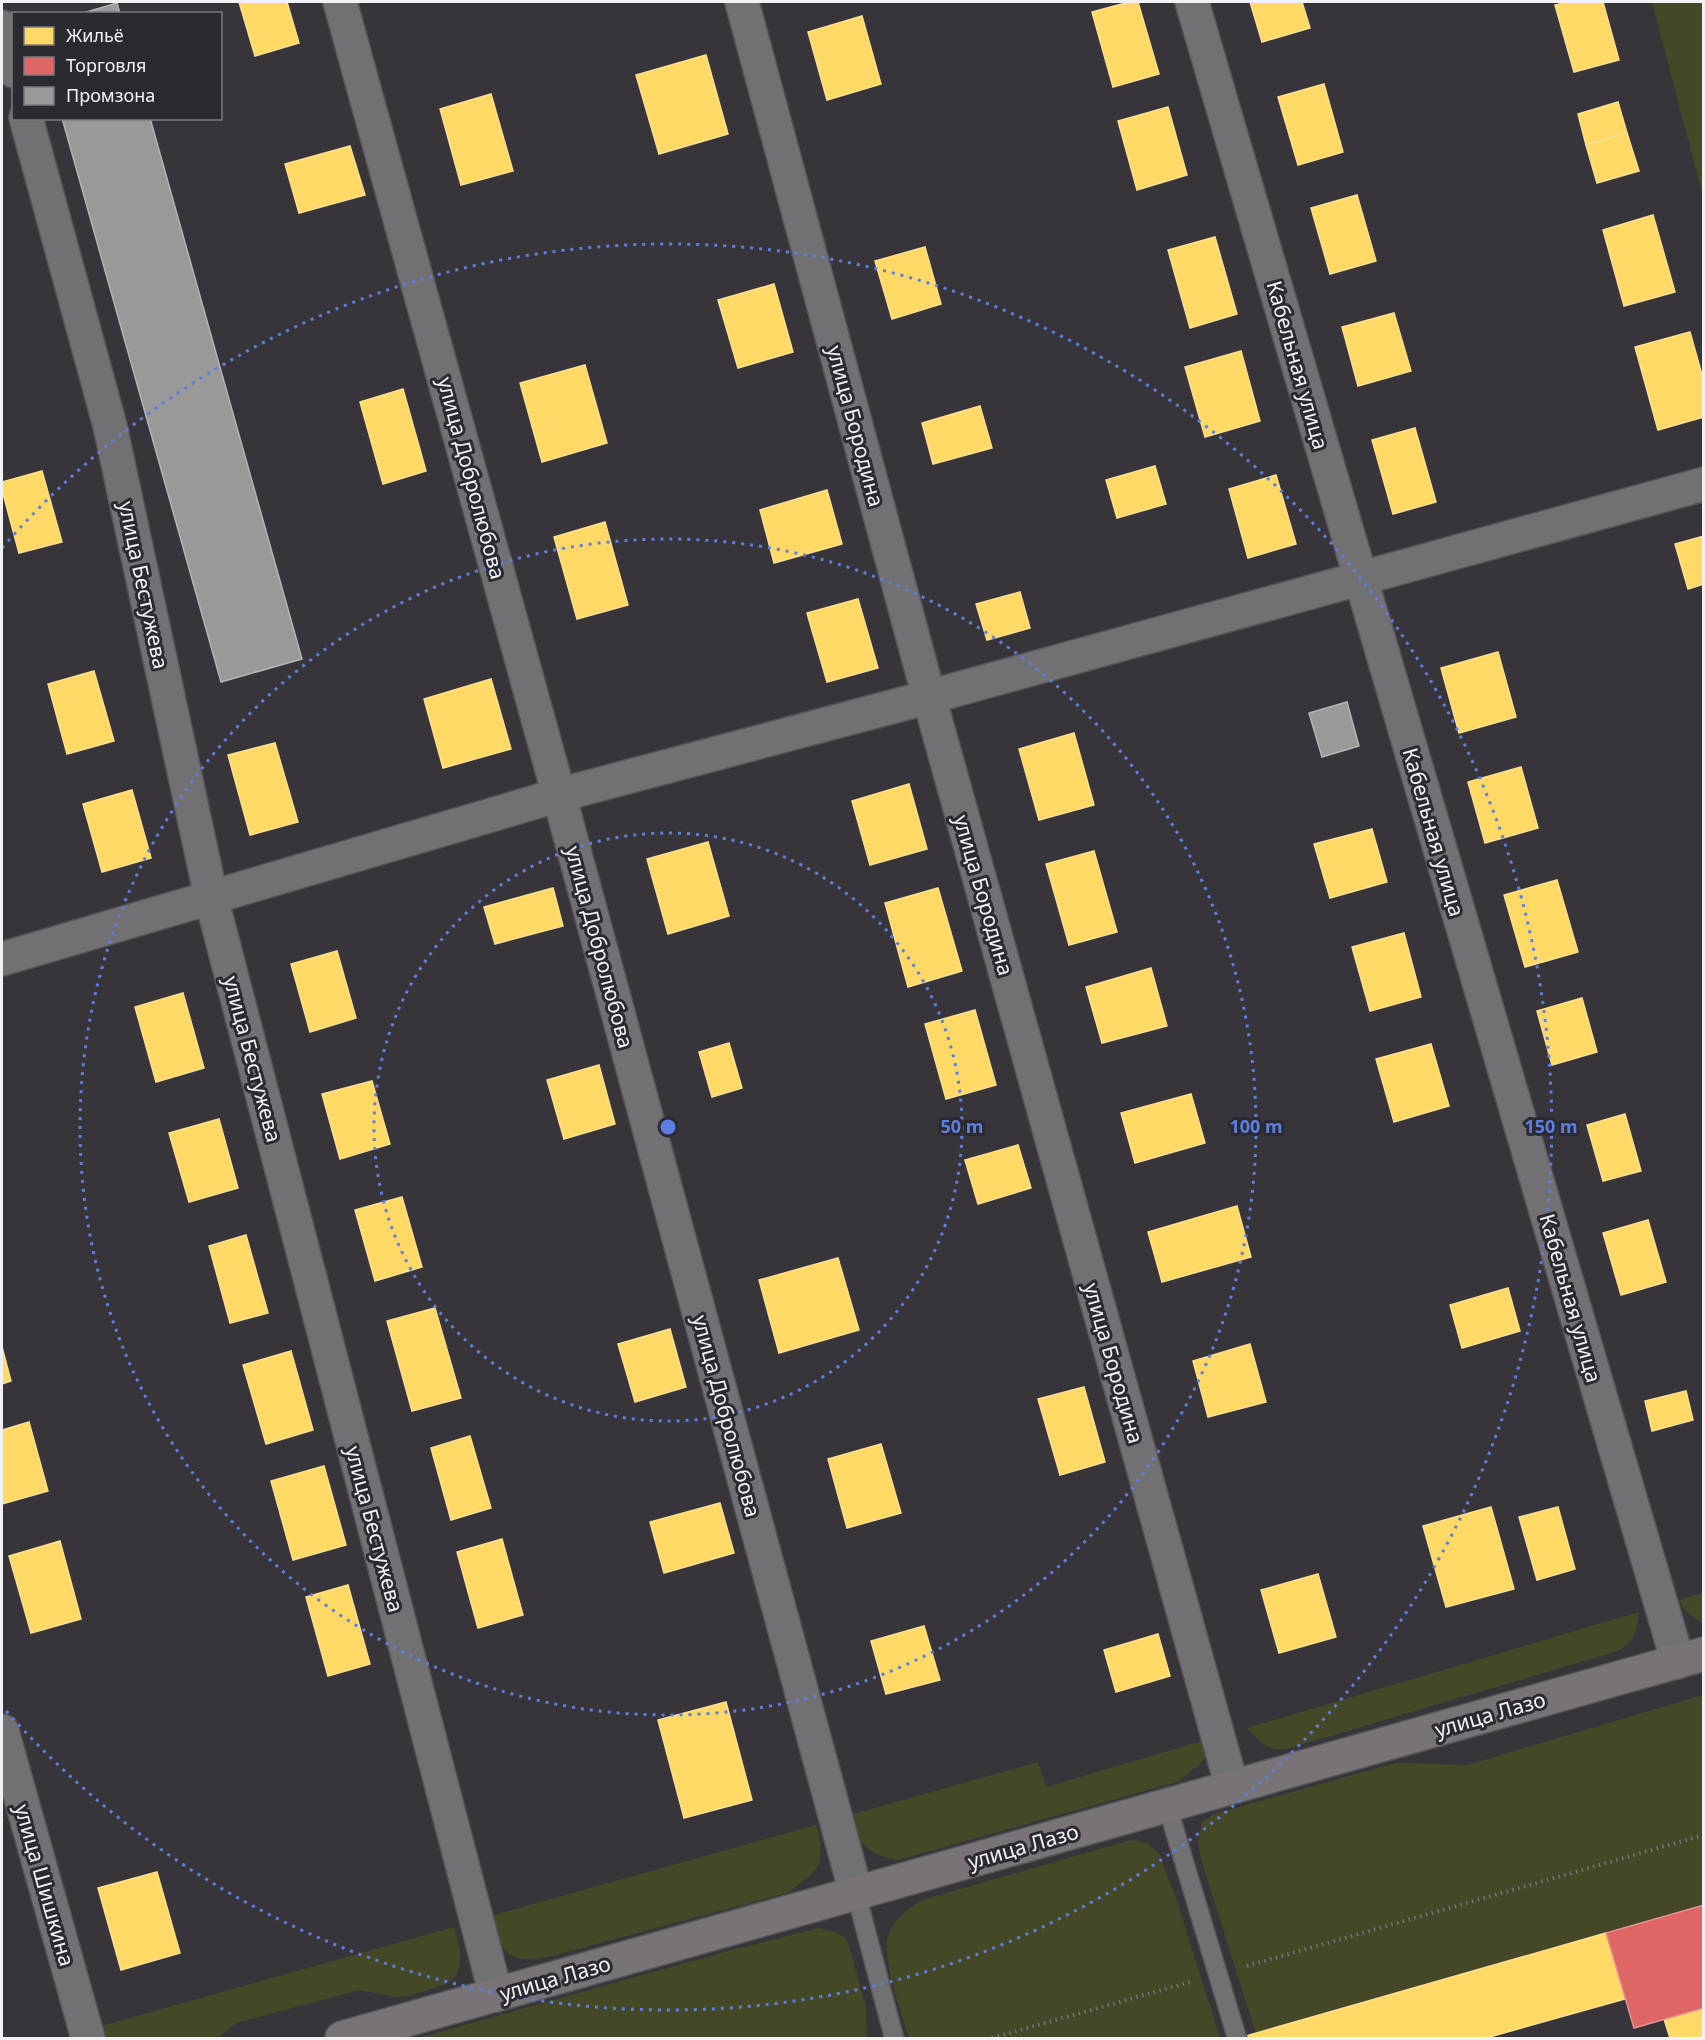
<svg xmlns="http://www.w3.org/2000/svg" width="1705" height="2040" font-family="'Noto Sans',sans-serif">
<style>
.green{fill:#444826}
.homes{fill:#ffd966;stroke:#fbe091;stroke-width:1.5}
.shops{fill:#e06666;stroke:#e59091;stroke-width:1.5}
.industry{fill:#999;stroke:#b4b3b5;stroke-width:1.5}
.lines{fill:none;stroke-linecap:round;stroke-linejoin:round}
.lane-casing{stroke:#565458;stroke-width:21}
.street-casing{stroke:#565458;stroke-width:36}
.secondary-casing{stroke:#565458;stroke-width:36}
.path{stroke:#747376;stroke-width:4;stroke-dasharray:1.5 4.5;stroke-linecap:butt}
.lane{stroke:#717073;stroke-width:18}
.street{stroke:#717073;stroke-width:33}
.secondary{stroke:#777376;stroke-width:33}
.ring{fill:none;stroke:#5d7fe1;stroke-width:3;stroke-dasharray:3 6}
.labels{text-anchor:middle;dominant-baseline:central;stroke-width:6;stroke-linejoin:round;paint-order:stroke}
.street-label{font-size:21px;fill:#f2f1f6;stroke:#2c2a31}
.centre{fill:#5d7fe1;stroke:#2c2a31;stroke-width:3}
.ring-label{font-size:18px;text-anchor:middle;font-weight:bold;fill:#5d7fe1;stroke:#2c2a31;stroke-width:6;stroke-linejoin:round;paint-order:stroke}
</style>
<rect width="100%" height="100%" fill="#37353a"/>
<!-- green -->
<g class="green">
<polygon points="1652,2 1703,2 1703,197"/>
<path d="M1703,1593l1,30h-1c-12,-6 -18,-12 -24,-23z"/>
<path d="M1639,1612c-3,20 -3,28 -21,39l-328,97c-23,4 -29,-5 -43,-20z"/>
<polygon points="1703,1695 1703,1905 1256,2034 1200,1856 1198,1841 1202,1822 1214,1814 1395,1763 1467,1765"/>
<path d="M1209,1739l-2,17 -9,10 -21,16 -279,78c-30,-5 -40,-16 -48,-45l188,-53 8,25z"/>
<path d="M816,1825c11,39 3,46 -29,68l-239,64c-38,7 -50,-4 -58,-41z"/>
<path d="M1131,1840l16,3 12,11 18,47 43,137h-311c-7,-25 -29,-81 -20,-105 6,-15 19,-24 33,-33z"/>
<polygon points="454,1927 460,1950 460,1964 456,1976 444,1985 408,1996 395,1997 360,1990 236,2023 218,2038 105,2038 101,2026"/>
<polygon points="819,1928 835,1932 847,1939 866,2007 867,2038 418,2038 728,1951"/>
</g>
<!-- homes -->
<g class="homes">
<polygon points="239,2 287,2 299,43 255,56"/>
<polygon points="1129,2 1138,2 1159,74 1113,87 1092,12"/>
<polygon points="1250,2 1302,2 1310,28 1262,42"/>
<polygon points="1568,2 1603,2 1619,60 1574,72 1555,5"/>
<polygon points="862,16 881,84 827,100 808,32"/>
<polygon points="706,55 728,134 659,154 636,75"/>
<polygon points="1324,84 1343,152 1298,165 1278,97"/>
<polygon points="491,94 513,171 461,185 440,109"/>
<polygon points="1618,102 1627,133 1586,145 1578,114"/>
<polygon points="1168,107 1187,175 1137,190 1118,121"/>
<polygon points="1627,133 1639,171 1597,183 1586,145"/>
<polygon points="350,146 365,195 299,213 285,164"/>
<polygon points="1357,195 1376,261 1330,274 1311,208"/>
<polygon points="1653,215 1675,292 1624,306 1603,230"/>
<polygon points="1215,237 1237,314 1190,328 1168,250"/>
<polygon points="925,247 941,304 892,319 875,261"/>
<polygon points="774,284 793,352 738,368 718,300"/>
<polygon points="1394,313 1411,371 1358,386 1342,327"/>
<polygon points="1690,332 1704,382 1704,417 1658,430 1635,347"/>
<polygon points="1241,351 1260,421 1205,437 1185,367"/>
<polygon points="585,365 607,443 542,462 520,383"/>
<polygon points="403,389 426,471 383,484 360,402"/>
<polygon points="980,406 992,448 933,464 922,423"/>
<polygon points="1415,428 1436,502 1393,514 1372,440"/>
<polygon points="1155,466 1166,504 1117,518 1106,480"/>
<polygon points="42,471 62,542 19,553 2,490 2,482"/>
<polygon points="1276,475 1296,544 1248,558 1229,489"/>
<polygon points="827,490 842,544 774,563 760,510"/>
<polygon points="605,522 628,605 577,619 554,537"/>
<polygon points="1704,536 1704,584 1688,589 1675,544"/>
<polygon points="1020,592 1030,628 987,640 976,604"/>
<polygon points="858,599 878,668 827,682 807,613"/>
<polygon points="1498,652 1516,717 1459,733 1441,668"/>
<polygon points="94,671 114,741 67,754 48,684"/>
<polygon points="491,679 511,749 443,768 424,699"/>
<polygon points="1074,733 1094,805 1039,820 1019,749"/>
<polygon points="275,743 298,822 250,835 228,755"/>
<polygon points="1521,767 1538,828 1485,843 1468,782"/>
<polygon points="909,784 927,849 870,865 852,801"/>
<polygon points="132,790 151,858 102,872 83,804"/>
<polygon points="1372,829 1387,882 1330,898 1314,844"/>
<polygon points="708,842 729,916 668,934 647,859"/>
<polygon points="1094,851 1117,932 1069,945 1046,864"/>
<polygon points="1557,880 1578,952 1525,967 1504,895"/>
<polygon points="553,888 563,926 495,944 484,907"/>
<polygon points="938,888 962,971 908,987 885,903"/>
<polygon points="1404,933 1421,997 1370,1011 1352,947"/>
<polygon points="337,951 356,1018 310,1032 291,964"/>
<polygon points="1151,968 1167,1026 1102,1043 1086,987"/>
<polygon points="183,993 204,1068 156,1082 135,1007"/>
<polygon points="1582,998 1597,1052 1552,1065 1537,1011"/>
<polygon points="975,1010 996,1085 946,1099 925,1024"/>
<polygon points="729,1043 742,1088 712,1097 699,1052"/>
<polygon points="1431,1044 1449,1106 1394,1122 1376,1059"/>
<polygon points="599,1065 615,1124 564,1139 547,1080"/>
<polygon points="372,1081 390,1144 340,1159 322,1094"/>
<polygon points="1191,1094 1205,1143 1135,1163 1121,1113"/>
<polygon points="1625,1114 1641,1171 1603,1181 1587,1125"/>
<polygon points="219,1119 238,1188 189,1202 169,1133"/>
<polygon points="1018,1145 1031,1188 978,1204 965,1160"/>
<polygon points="402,1197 422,1267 375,1281 355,1210"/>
<polygon points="1237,1206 1251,1257 1162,1282 1148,1232"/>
<polygon points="1648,1220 1666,1282 1621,1295 1603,1233"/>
<polygon points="246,1235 268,1313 230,1323 209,1246"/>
<polygon points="838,1258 859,1330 779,1353 759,1280"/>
<polygon points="1508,1288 1520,1331 1462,1348 1450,1305"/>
<polygon points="435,1308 461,1398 412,1411 387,1321"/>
<polygon points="670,1329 686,1387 635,1402 618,1344"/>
<polygon points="1250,1344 1266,1402 1208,1417 1193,1361"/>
<polygon points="2,1347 11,1381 2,1384"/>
<polygon points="291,1351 313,1430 266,1444 243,1365"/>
<polygon points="1084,1387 1105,1462 1060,1475 1038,1399"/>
<polygon points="1686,1391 1693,1420 1652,1431 1645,1401"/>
<polygon points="29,1422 48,1491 2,1504 2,1430"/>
<polygon points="470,1436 491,1508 451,1520 431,1448"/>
<polygon points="881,1444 901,1513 847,1528 828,1459"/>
<polygon points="324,1466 346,1545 293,1560 271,1481"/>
<polygon points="720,1503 734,1553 664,1573 650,1522"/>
<polygon points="1491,1507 1514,1589 1446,1607 1423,1526"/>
<polygon points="1558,1507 1575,1569 1537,1580 1519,1517"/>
<polygon points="502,1539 523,1615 478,1628 457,1552"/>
<polygon points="60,1541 81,1619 31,1633 9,1556"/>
<polygon points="1318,1574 1336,1637 1279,1653 1261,1590"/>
<polygon points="348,1585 370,1664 328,1676 306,1597"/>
<polygon points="924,1626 940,1680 886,1694 871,1641"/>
<polygon points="1158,1634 1170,1676 1116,1692 1104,1650"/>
<polygon points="726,1702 752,1800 684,1818 658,1720"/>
<polygon points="157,1872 180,1953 121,1970 98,1888"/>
<polygon points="1606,1933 1625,1999 1486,2038 1239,2038"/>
<polygon points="1704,2008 1704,2038 1670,2038 1664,2019"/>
</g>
<!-- shops -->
<polygon class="shops" points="1704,1905 1704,2008 1634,2028 1606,1933"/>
<!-- industry -->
<g class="industry">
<polygon points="117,3 120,14 80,14"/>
<polygon points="62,118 150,118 302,659 221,682"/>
<polygon points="1347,702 1359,746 1322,757 1309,713"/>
</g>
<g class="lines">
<defs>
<g id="lane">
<polyline points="1167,1805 1237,2038"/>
<polyline points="856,1893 894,2038"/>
</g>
<g id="street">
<polyline points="340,2 559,795 856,1893"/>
<polyline points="742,2 929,697 1232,1787"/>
<polyline points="1192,2 1678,1662"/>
<polyline points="2,27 14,71"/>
<polyline points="26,118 110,426 211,897 496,1995"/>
<polyline points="2,959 559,795 929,697 1704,484"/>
<polyline points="2,1731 88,2038"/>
</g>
<polyline id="secondary" points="342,2038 1704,1654"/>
</defs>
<!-- lane casing -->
<use href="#lane" class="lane-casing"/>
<!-- street casing -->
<use href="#street" class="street-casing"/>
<!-- secondary casing -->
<use href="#secondary" class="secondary-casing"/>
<!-- path -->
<g class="path">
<polyline points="1247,1966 1704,1835"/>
<polyline points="992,2038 1190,1982"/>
</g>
<!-- lane -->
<use href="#lane" class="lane"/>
<!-- street -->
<use href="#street" class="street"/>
<!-- secondary -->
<use href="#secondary" class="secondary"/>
</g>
<!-- distance rings -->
<g class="ring">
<circle cx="668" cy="1127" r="294"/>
<circle cx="668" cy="1127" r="588"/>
<path d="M2 548A883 883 0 1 1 2 1706"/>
</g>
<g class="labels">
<!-- street labels -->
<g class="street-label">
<text transform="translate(1298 365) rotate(74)">Кабельная улица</text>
<text transform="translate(856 426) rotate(75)">улица Бородина</text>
<text transform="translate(472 478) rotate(75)">улица Добролюбова</text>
<text transform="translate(144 585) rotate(78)">улица Бестужева</text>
<text transform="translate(1434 832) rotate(74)">Кабельная улица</text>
<text transform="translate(984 895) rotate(74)">улица Бородина</text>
<text transform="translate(600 947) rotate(75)">улица Добролюбова</text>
<text transform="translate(253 1059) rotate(75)">улица Бестужева</text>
<text transform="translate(1571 1298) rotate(74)">Кабельная улица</text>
<text transform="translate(1114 1363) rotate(74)">улица Бородина</text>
<text transform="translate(727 1416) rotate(75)">улица Добролюбова</text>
<text transform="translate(375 1529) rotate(75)">улица Бестужева</text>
<text transform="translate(1490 1714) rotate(-16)">улица Лазо</text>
<text transform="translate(1023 1846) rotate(-16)">улица Лазо</text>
<text transform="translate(45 1885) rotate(74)">улица Шишкина</text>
<text transform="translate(555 1978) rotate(-16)">улица Лазо</text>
</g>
</g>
<circle cx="668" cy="1127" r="9" class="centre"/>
<g class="ring-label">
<text x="962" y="1133">50 m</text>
<text x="1256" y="1133">100 m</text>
<text x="1551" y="1133">150 m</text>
</g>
<!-- border -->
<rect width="1705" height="2040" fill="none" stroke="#f2f1f6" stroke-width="6"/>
<!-- legend -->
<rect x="12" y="12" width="210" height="108" fill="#2c2a31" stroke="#7b7a80" stroke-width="1.5"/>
<rect x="24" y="27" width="30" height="18" fill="#ffd966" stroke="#7b7a80" stroke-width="1.5"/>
<text x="66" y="42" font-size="18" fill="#f2f1f6">Жильё</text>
<rect x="24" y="57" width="30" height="18" fill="#e06666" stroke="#7b7a80" stroke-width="1.5"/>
<text x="66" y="72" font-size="18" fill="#f2f1f6">Торговля</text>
<rect x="24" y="87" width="30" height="18" fill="#999999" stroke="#7b7a80" stroke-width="1.5"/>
<text x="66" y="102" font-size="18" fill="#f2f1f6">Промзона</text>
</svg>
